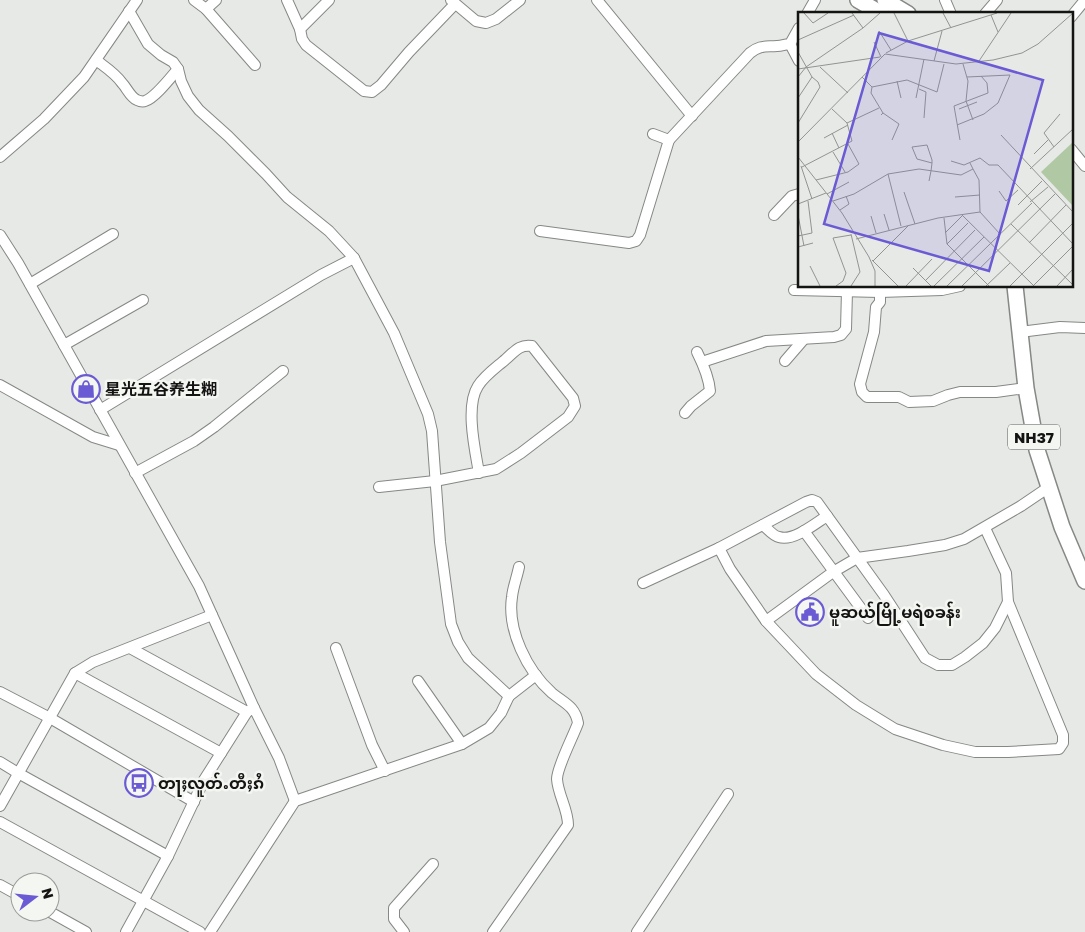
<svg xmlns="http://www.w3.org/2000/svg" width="1085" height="932" font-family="'Golos Text','Noto Sans SC','Noto Sans Myanmar',sans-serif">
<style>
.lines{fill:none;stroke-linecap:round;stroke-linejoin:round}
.minor-casing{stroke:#858884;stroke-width:12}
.highway-casing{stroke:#858884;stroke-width:18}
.minor{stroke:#fff;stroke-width:10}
.highway{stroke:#fff;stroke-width:15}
.labels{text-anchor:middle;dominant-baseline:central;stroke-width:5;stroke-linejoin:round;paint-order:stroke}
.shield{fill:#f4f6f2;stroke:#575856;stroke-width:1}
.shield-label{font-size:15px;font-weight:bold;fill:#141413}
.poi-label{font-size:16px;font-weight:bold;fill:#141413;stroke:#f4f6f2;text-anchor:start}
.inset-road{fill:none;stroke:#929491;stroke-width:1}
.view{fill:#6a5ad4;fill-opacity:0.15;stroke:#6a5ad4;stroke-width:2.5}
.inset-edge{fill:none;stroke:#141413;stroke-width:2.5}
</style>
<rect width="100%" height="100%" fill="#e6e9e5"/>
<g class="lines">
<defs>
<g id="minor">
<polyline points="194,0 206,9 255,65"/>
<polyline points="287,0 300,29 302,39 306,45 364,91 372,92 381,85 409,52 455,4"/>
<polyline points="451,0 476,21 486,23 496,19 520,0"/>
<polyline points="597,0 692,116"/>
<polyline points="945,0 951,14"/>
<polyline points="206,9 216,0"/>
<polyline points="129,11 148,44 161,55 173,62 178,69 181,81 188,96 199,110 228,136 266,174 287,197 329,231 354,258 394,333 428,414 432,431 440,542 451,624 458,642 468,658 509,696 536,675"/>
<polyline points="807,14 815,0"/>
<polyline points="985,14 997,0"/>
<polyline points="1071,17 1085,0"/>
<polyline points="300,29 329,0"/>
<polyline points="790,44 799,61"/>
<path d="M96,60c9,7 19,13 26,23 5,5 8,14 15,17 2,1 6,2 8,1 10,-3 26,-24 33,-32"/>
<path d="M653,134l16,6 81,-87c10,-8 15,-6 27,-7 5,0 9,-2 13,-2l9,-16"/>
<polyline points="1071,149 1085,166"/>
<polyline points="0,157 44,119 84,77 137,0"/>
<polyline points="774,215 792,196 799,194"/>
<polyline points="540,231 629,243 636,241 640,235 669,140"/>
<polyline points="0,235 18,263 199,586 254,708 279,758 295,801"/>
<polyline points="30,284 113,234"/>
<polyline points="880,286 880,302 876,307 874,332 860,384 862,392 867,397 899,397 909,402 933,401 948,395 960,392 996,392 1026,388"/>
<polyline points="794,290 880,292 942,290 960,286"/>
<polyline points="1020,332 1060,327 1085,328"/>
<polyline points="64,345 143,300"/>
<polyline points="785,361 804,339"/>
<polyline points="702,362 766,341 834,337 841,335 846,329 847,291"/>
<polyline points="0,385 93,437 119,445"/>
<polyline points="100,410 321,275 354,258"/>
<path d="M685,413l6,-7 19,-15c-1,-14 -7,-27 -13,-39"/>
<polyline points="135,473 194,441 214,427 283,371"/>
<path d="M379,487l56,-6 61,-12 25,-16 47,-36 7,-11 -2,-8 -41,-52c-12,-2 -17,5 -26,13 -9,8 -21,16 -28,27 -13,20 -3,64 1,87"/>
<path d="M763,525c5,4 10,11 16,12 14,5 37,-14 48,-21"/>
<polyline points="804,531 868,618"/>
<polyline points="719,548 730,569 766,621 816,674 856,705 895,729 943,745 975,752 1008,752 1059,749 1063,743 1063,735 1008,602 1006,573 985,528"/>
<polyline points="643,583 719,548 806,502 812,500 817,502 884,595 925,658 938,665 952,665 965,657 983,643 995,628 1008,602"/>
<polyline points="766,621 833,572 857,558 908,551 945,545 964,539 1021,506 1049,487"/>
<polyline points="130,648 247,712"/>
<polyline points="336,648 372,745 385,771"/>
<polyline points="75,673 221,753"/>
<polyline points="418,681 462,744"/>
<polyline points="0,692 50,718 194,802"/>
<polyline points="0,762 18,773 168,856"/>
<polyline points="0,806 75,673 93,662 212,615"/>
<polyline points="0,822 200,932"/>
<polyline points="0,885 20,896"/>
<polyline points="50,912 86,932"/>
<polyline points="126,932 168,856 204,780 247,712 254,708"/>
<polyline points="210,932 295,801 462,744 489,728 501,713 509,696"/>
<polyline points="404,932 394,919 394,908 433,864"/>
<path d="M493,932l75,-107c0,-16 -10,-30 -11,-46 0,-12 16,-42 21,-56 -3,-17 -14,-20 -26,-30 -25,-22 -45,-63 -40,-96 1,-10 5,-20 7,-30"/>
<polyline points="637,932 728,794"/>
</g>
<g id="highway">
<polyline points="858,0 882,14"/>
<polyline points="885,0 908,14"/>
<polyline points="1015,286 1026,388 1037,450 1062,527 1085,581"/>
</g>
</defs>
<!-- minor casing -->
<use href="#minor" class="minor-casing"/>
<!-- highway casing -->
<use href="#highway" class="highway-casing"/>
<!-- minor -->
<use href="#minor" class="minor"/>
<!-- highway -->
<use href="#highway" class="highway"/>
</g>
<!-- icons -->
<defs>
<symbol id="shop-ring" viewBox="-11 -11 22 22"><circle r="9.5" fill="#f4f6f2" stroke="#6a5ad4" stroke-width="1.5"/><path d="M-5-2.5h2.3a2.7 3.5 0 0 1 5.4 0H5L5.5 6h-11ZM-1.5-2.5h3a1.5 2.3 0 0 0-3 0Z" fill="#6a5ad4"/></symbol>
<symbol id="civic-ring" viewBox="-11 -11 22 22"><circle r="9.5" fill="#f4f6f2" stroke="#6a5ad4" stroke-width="1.5"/><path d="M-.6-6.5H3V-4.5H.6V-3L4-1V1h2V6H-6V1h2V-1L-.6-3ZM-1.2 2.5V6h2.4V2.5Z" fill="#6a5ad4"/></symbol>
<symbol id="bus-ring" viewBox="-11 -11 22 22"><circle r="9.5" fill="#f4f6f2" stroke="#6a5ad4" stroke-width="1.5"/><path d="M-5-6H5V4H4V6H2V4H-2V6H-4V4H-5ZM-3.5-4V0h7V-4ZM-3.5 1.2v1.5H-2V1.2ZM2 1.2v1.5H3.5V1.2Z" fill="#6a5ad4"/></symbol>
</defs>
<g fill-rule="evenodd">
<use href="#shop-ring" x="70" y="373" width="32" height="32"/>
<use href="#civic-ring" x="794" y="596" width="32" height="32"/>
<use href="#bus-ring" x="123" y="767" width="32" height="32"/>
</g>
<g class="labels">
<!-- shield labels -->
<rect class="shield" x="1008" y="424.5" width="52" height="25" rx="4"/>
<g class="shield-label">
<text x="1034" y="437">NH37</text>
</g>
<!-- poi labels -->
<g class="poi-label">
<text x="105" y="389">星光五谷养生糊</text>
<text x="829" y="612">မူဆယ်မြို့မရဲစခန်း</text>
<text x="158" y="783">တႃႈလူတ်ႉတီႈၵႆ</text>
</g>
</g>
<!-- overview -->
<g transform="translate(798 12)">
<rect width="275" height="275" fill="#e6e9e5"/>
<path d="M275,130v64l-32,-34z" fill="#b0c8a4"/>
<path class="inset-road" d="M6,1l9,10 15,-10M54,1l11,15M96,1l14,28M145,1l8,15M193,3l7,17M81,19l12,19M0,28l56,-25M76,30l7,15M0,40l14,25M88,41l22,-12 89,-28M136,49l8,-30M181,49l32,-48M165,52l5,17 -2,20 7,19M22,55l28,26M0,57l82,-12M0,65l8,-10 57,-39 17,-15M64,65l10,10 -1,6 12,20 -2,2M99,69l4,17M74,75l35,-7 30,12 7,-28M121,77l7,3 -2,26M0,86l14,-21 6,5 2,5 -22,36M118,86l8,-39M161,97l18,-7M85,101l16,11 -7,16M49,111l32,-15M159,113l27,-11 14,-11 12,-28 -43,2M34,121l7,15M203,123l72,77M26,126l24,-13M162,128l-6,-34 34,-13 -1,-10 -6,-7M1,129l86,-87 71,10 37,-4 29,-7 16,-9 35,-31M256,135l-10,-14 16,-19M35,140l12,20M236,142l14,-14M0,145l44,56 27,44 6,14v15M153,149l13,4 16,-7 9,7h9l75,79M3,154l11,33M4,155l50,-26 -5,-18 -15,-14M175,157l6,11 1,32 20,22M232,157l43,-40M90,162l13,52M18,168l32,-8 11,-8 -11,-20M131,169l2,-10 1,-8v-3l-5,-15 -15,2 5,12 15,4M201,179l7,10 12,-11M106,180l11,32M29,182l22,-12M157,185l25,-2M35,189l21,-7 34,-20 31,-5 42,6 12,-6 -3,-6M232,190l18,-15M0,192l28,-11M220,193l24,-24M42,198l9,-6 -3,-8M86,202l5,16M0,203l6,31M164,203l72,71M73,204l5,17M146,206l3,26 42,42M213,212l62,61M147,221l17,-17M53,222l9,38 -9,14M0,224l14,-3 -4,-32M58,227l82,-21 42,-6M231,231l37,-38M149,232l21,-21M0,235l15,-4M74,248l26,26M75,249l36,-36M12,254l10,20M115,256l18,18M127,269l50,-51M38,274l7,-5 3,-8 -13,-35 18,-3M108,274l26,-27M136,274l50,-49M149,274l85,-83M164,274l93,-92M188,274l24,-23M212,274l63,-63M235,274l40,-40M259,274l16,-17"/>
<path class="view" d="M81,21l164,47 -54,191 -165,-47z"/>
<rect width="275" height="275" class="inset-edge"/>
</g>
<!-- north arrow -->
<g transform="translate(35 897) rotate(74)"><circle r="24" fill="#f4f6f2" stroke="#9a9c99"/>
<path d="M0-4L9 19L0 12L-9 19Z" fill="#6a5ad4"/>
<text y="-8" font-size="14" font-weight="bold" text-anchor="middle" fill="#141413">N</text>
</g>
</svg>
